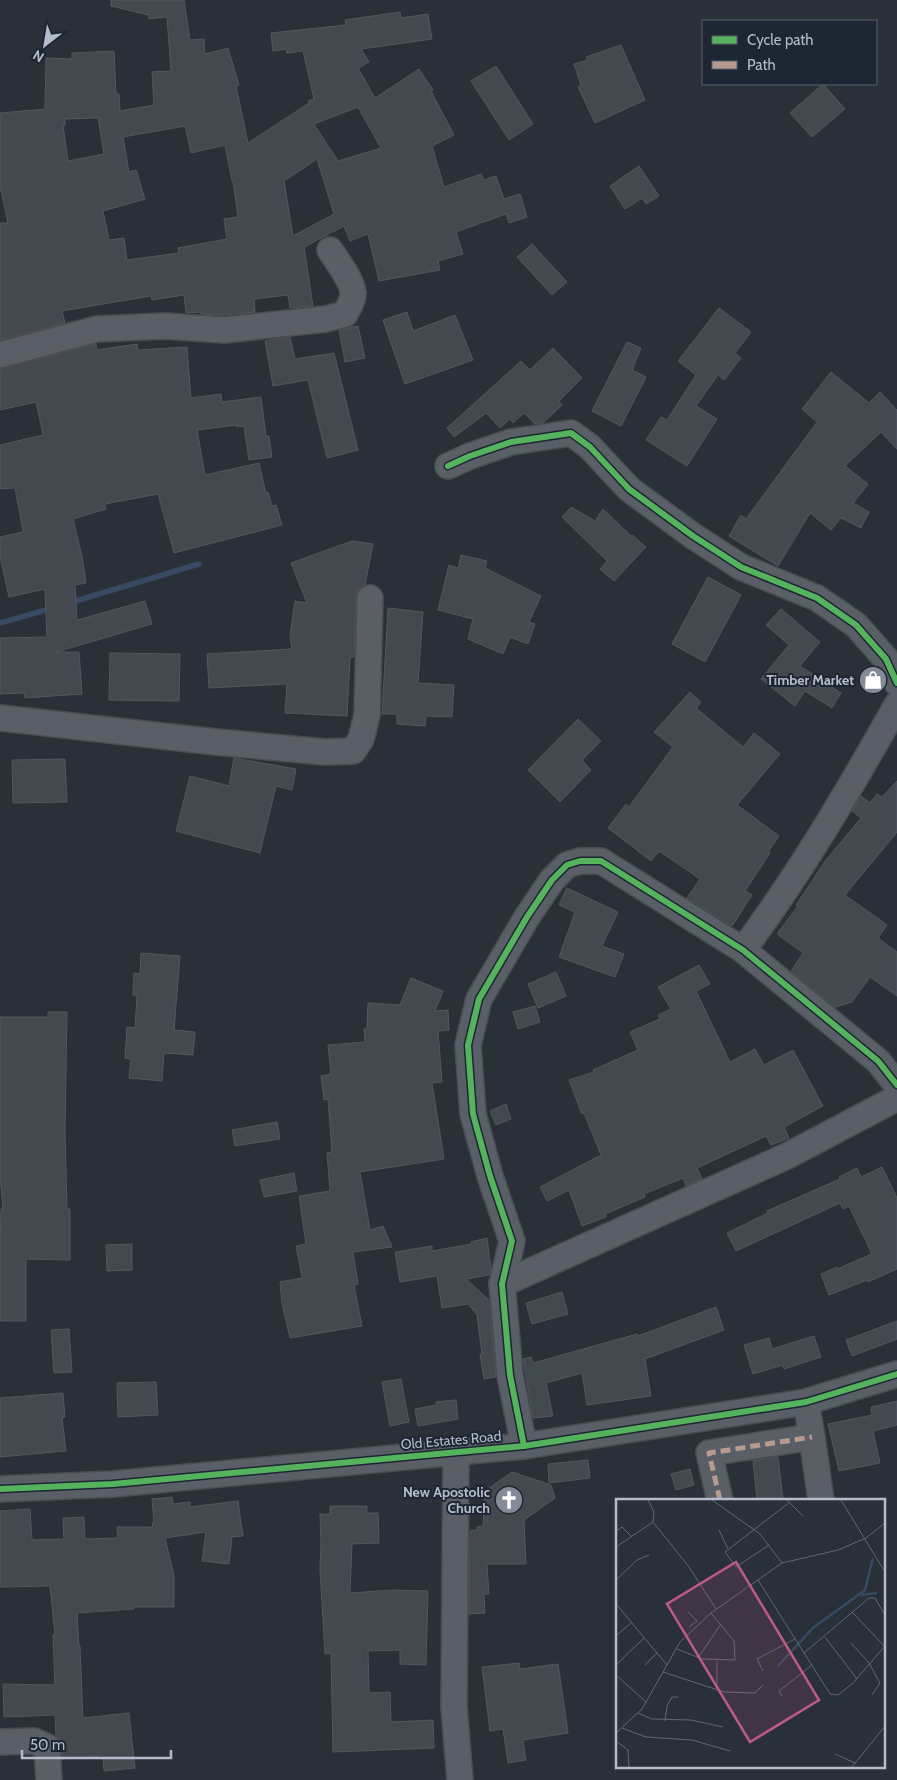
<svg xmlns="http://www.w3.org/2000/svg" width="897" height="1780" font-family="Cabin,sans-serif">
<style>
.lines{fill:none;stroke-linecap:round;stroke-linejoin:round}
.stream{stroke:#384963;stroke-width:5.5}
.building{fill:#444950;stroke:#52575f;fill-rule:evenodd}
.minor-casing{stroke:#484c53;stroke-width:28}
.minor{stroke:#5a5e66;stroke-width:25}
.quiet{stroke:#b69a8f;stroke-width:5;stroke-dasharray:10 5;stroke-linecap:butt}
.cycleway-casing{stroke:#1d2633;stroke-width:9}
.cycleway{stroke:#56b35d;stroke-width:6}
.labels{text-anchor:middle;dominant-baseline:central;stroke-width:4;stroke-linejoin:round;paint-order:stroke}
.poi-label{font-size:14px;font-weight:bold;fill:#b4bcc9;stroke:#1d2633;text-anchor:end}
.street-label{font-size:14px;fill:#b4bcc9;stroke:#1d2633}
.inset-river{fill:none;stroke:#384963;stroke-width:2.5}
.inset-road{fill:none;stroke:#616872;stroke-width:1}
.view{fill:#bc5a87;fill-opacity:0.15;stroke:#bc5a87;stroke-width:2.5}
.inset-edge{fill:none;stroke:#b4bcc9;stroke-width:2.5}
</style>
<rect width="100%" height="100%" fill="#2a3038"/>
<g class="lines">
<!-- stream -->
<g class="stream">
<polyline points="69,603 199,564"/>
<polyline points="0,623 53,608"/>
</g>
</g>
<!-- building -->
<g class="building">
<path d="M111,0h73l6,40 14,-1 1,15 23,-6 11,37 -3,1 12,57 61,-40 -1,-2 6,-2 -11,-48 -16,2 -1,-4 -13,2 -2,-18 75,-8 -1,-5 55,-8 1,6 27,-4 4,25 -71,10 8,13 -11,6 17,30 44,-29 14,21 -2,1 23,44 -22,11 12,41 37,-13 3,6 12,-4 8,23 16,-5 7,23 -18,6 -3,-9 -50,18 7,22 -25,7 2,9 -61,11 -11,-47 -18,7 -6,-15 -40,21 9,59 -23,2 -2,-13 -34,4 1,13 -33,3 -21,-1v-2l-15,1 -2,-18 -32,5 -1,-4 -89,15 3,12 -65,17v-117h8l-8,-37v-73l45,-4 1,-51 26,1v-6l42,-2 2,43h3l1,17 34,-6 -2,-33 19,-1 -4,-54 -18,2v-4l-38,-9zM358,107l23,41 -43,13 -24,-37zM98,118l6,36 -36,7 -5,-36h2v-6zM185,126l6,27 34,-8 7,36h1l5,36 -14,2 3,20 -49,9 1,5 -52,7 -3,-22 -15,2 -6,-29 42,-12 -9,-29 -7,2 -6,-35zM317,159l17,55 -41,22 -9,-55z"/>
<polygon points="621,45 645,100 595,123 578,87 581,85 574,64 588,60 586,57"/>
<polygon points="496,66 533,124 509,140 471,81"/>
<polygon points="823,84 845,109 812,137 790,113"/>
<polygon points="639,166 659,196 646,204 642,198 625,209 610,186"/>
<polygon points="532,244 567,282 552,295 517,257"/>
<polygon points="719,308 751,332 735,353 741,358 724,380 718,375 696,406 717,419 687,466 646,440 661,417 667,420 696,375 678,361"/>
<polygon points="407,312 413,331 455,315 473,360 405,384 383,320"/>
<polygon points="358,326 365,358 345,362 339,330"/>
<polygon points="290,337 295,359 334,353 358,450 327,458 308,380 273,386 265,341"/>
<polygon points="627,342 641,348 632,370 646,377 621,426 592,411"/>
<polygon points="96,344 97,350 137,344 138,350 187,347 191,398 221,394 222,402 261,397 266,436 269,436 272,457 249,460 244,426 237,427 237,425 197,430 205,475 259,463 266,493 268,492 272,506 276,505 282,525 174,553 158,494 105,504 106,509 73,519 82,556 86,583 75,585 77,620 145,601 152,624 56,652 79,652 82,694 25,698 24,693 0,694 0,638 47,637 45,589 9,597 0,556 0,537 23,532 15,488 0,489 0,445 43,435 36,402 0,410 0,369"/>
<polygon points="553,348 582,378 559,401 562,405 544,422 535,424 524,413 513,423 510,419 500,428 486,413 454,437 447,428 521,361 530,370"/>
<polygon points="831,372 869,403 880,392 897,410 897,449 881,432 845,466 868,484 853,503 869,512 861,528 841,518 831,530 810,513 778,566 729,536 741,515 746,519 817,422 802,409"/>
<polygon points="571,507 595,521 603,509 631,536 632,535 646,547 614,581 600,569 607,561 562,517"/>
<polygon points="352,541 373,544 365,585 358,590 356,598 354,657 350,658 347,716 285,713 287,684 209,688 207,654 292,649 290,635 295,601 307,603 291,563"/>
<polygon points="461,555 487,561 485,568 541,596 529,622 535,624 528,644 510,637 503,654 468,639 473,619 438,610 449,565 458,568"/>
<polygon points="708,577 741,595 705,662 672,644"/>
<polygon points="388,608 423,612 418,683 454,685 452,717 426,716 425,726 397,724 397,714 382,714"/>
<polygon points="781,609 820,642 800,666 841,693 832,708 805,691 795,706 761,679 789,645 766,625"/>
<polygon points="110,653 180,654 179,701 109,700"/>
<polygon points="690,692 701,702 696,708 743,747 754,733 780,754 737,805 779,836 768,852 770,853 745,891 752,895 732,926 687,898 700,879 659,851 651,861 608,828 626,804 629,807 673,747 654,732"/>
<polygon points="578,719 601,741 582,760 591,770 560,802 528,770"/>
<polygon points="234,758 296,769 292,790 276,786 260,853 176,831 190,776 229,786"/>
<polygon points="65,759 67,802 13,803 12,760"/>
<polygon points="897,781 897,832 845,895 887,925 878,938 897,952 897,996 870,977 852,1002 835,1007 791,971 803,953 777,934 798,906 796,905 826,860 861,818 852,811 861,796 870,803 877,794 882,797"/>
<polygon points="567,888 618,912 602,946 624,954 615,977 559,957 575,912 559,905"/>
<polygon points="141,953 180,956 174,1030 195,1032 193,1055 164,1053 162,1081 129,1078 131,1059 125,1058 127,1027 135,1028 137,995 133,995 134,973 140,974"/>
<polygon points="699,965 710,984 696,991 730,1062 755,1049 764,1065 793,1050 823,1106 784,1127 789,1138 771,1145 766,1136 697,1168 702,1179 686,1186 683,1178 644,1194 645,1197 605,1214 606,1217 582,1226 569,1190 547,1201 540,1187 601,1155 584,1113 582,1114 569,1080 594,1072 593,1070 638,1050 630,1032 660,1019 658,1015 671,1009 658,987"/>
<polygon points="556,972 566,996 538,1008 528,984"/>
<polygon points="411,978 443,991 435,1011 448,1010 449,1030 438,1031 442,1082 432,1083 444,1159 360,1172 370,1230 383,1226 392,1247 353,1252 358,1284 354,1285 362,1326 290,1338 282,1303 280,1282 302,1278 296,1246 306,1244 299,1196 330,1191 327,1153 332,1152 328,1099 324,1100 321,1076 331,1074 328,1045 365,1042 364,1029 367,1029 368,1003 400,1005"/>
<polygon points="535,1006 540,1022 518,1029 513,1012"/>
<polygon points="48,1012 67,1012 65,1131 67,1209 70,1209 70,1260 26,1259 26,1321 0,1321 0,1240 1,1209 3,1209 0,1175 0,1017 48,1017"/>
<polygon points="506,1104 511,1119 496,1125 490,1111"/>
<polygon points="277,1122 280,1139 235,1146 232,1130"/>
<polygon points="882,1167 897,1198 897,1269 868,1282 867,1280 829,1295 821,1274 837,1267 837,1269 872,1254 849,1206 843,1209 840,1203 736,1251 727,1233 768,1213 767,1211 840,1179 839,1177 857,1168 861,1177"/>
<polygon points="294,1173 297,1191 264,1197 260,1180"/>
<polygon points="487,1238 491,1268 489,1275 466,1279 489,1300 496,1377 484,1379 480,1354 482,1354 477,1315 468,1304 442,1308 437,1276 400,1282 395,1252 432,1246 432,1251 471,1244 471,1242"/>
<polygon points="132,1244 132,1270 107,1271 106,1245"/>
<polygon points="562,1292 568,1314 532,1324 526,1303"/>
<polygon points="716,1307 724,1330 645,1359 651,1396 587,1405 582,1373 546,1383 553,1416 533,1418 523,1359 531,1357 533,1363 637,1334 638,1336"/>
<polygon points="897,1321 897,1339 852,1356 846,1340"/>
<polygon points="69,1329 72,1372 54,1373 51,1330"/>
<polygon points="814,1336 821,1357 784,1369 783,1365 753,1374 744,1345 769,1338 772,1349"/>
<polygon points="401,1379 409,1422 390,1426 382,1382"/>
<polygon points="156,1382 158,1415 118,1417 117,1383"/>
<polygon points="63,1393 65,1417 62,1418 66,1451 0,1457 0,1398"/>
<polygon points="456,1400 458,1419 418,1426 415,1409 436,1405 436,1402"/>
<polygon points="897,1401 897,1425 873,1431 880,1463 839,1471 828,1424 872,1415 871,1407"/>
<polygon points="778,1457 783,1500 757,1500 753,1461"/>
<polygon points="588,1460 590,1478 549,1483 548,1464"/>
<polygon points="690,1469 694,1485 676,1490 671,1474"/>
<polygon points="512,1472 551,1485 555,1498 524,1520 526,1564 487,1564 489,1594 484,1594 485,1613 469,1614 470,1531 477,1530 477,1527 483,1526 485,1491"/>
<polygon points="172,1497 173,1504 190,1502 190,1507 238,1501 243,1536 232,1537 229,1564 202,1561 206,1532 165,1538 174,1575 174,1607 134,1607 134,1609 77,1613 79,1646 80,1646 83,1718 129,1713 135,1768 104,1771 103,1756 62,1759 61,1746 56,1737 55,1715 4,1717 3,1684 55,1685 53,1635 55,1635 50,1586 0,1587 0,1511 30,1509 32,1540 64,1539 63,1518 84,1517 85,1539 118,1538 117,1527 153,1527 152,1523 154,1523 152,1499"/>
<polygon points="330,1506 367,1506 367,1513 378,1513 379,1543 352,1544 350,1593 392,1590 428,1591 426,1665 400,1664 400,1650 368,1651 369,1693 390,1692 391,1722 433,1720 434,1748 333,1752 331,1653 325,1654 320,1569 321,1544 320,1514 330,1514"/>
<polygon points="519,1663 520,1669 558,1664 568,1733 523,1740 526,1760 508,1763 503,1729 490,1731 482,1667"/>
</g>
<g class="lines">
<defs>
<g id="minor">
<path d="M0,355l97,-26 68,-3 59,4 102,-11 19,-5c3,-6 9,-15 8,-22 -2,-13 -16,-31 -23,-42"/>
<polyline points="448,466 470,456 511,442 571,433 590,447 629,489 693,536 741,567 817,598 856,625 886,659 897,683"/>
<polyline points="0,718 216,742 325,752 353,751 361,739 367,715 370,598"/>
<path d="M743,950c58,-78 106,-160 154,-245"/>
<polyline points="502,1284 787,1156 897,1098"/>
<polyline points="806,1402 812,1437 821,1500"/>
<polyline points="524,1446 510,1375 502,1284 512,1241 490,1176 473,1114 468,1045 479,999 527,917 552,880 567,865 580,861 601,861 743,950 878,1061 897,1085"/>
<polyline points="456,1452 454,1707 460,1780"/>
<polyline points="0,1489 113,1484 524,1446 806,1402 897,1374"/>
<polyline points="720,1500 709,1453 812,1437"/>
<polyline points="0,1742 34,1741 47,1747 49,1780"/>
</g>
</defs>
<!-- minor casing -->
<use href="#minor" class="minor-casing"/>
<!-- minor -->
<use href="#minor" class="minor"/>
<!-- quiet -->
<polyline class="quiet" points="720,1500 709,1453 812,1437"/>
<defs>
<g id="cycleway">
<polyline points="448,466 470,456 511,442 571,433 590,447 629,489 693,536 741,567 817,598 856,625 886,659 897,683"/>
<polyline points="524,1446 510,1375 502,1284 512,1241 490,1176 473,1114 468,1045 479,999 527,917 552,880 567,865 580,861 601,861 743,950 878,1061 897,1085"/>
<polyline points="0,1489 113,1484 524,1446 806,1402 897,1374"/>
</g>
</defs>
<!-- cycleway casing -->
<use href="#cycleway" class="cycleway-casing"/>
<!-- cycleway -->
<use href="#cycleway" class="cycleway"/>
</g>
<!-- icons -->
<defs>
<symbol id="shop-disc" viewBox="-11 -11 22 22"><circle r="9.5" fill="#848b96" stroke="#1d2633"/><path d="M-5-2.5h2.3a2.7 3.5 0 0 1 5.4 0H5L5.5 6h-11ZM-1.5-2.5h3a1.5 2.3 0 0 0-3 0Z" fill="#fff"/></symbol>
<symbol id="church-disc" viewBox="-11 -11 22 22"><circle r="9.5" fill="#848b96" stroke="#1d2633"/><path d="M-1.2-6h2.4v3.5h3.3v2.4h-3.3V6h-2.4V-.1h-3.3v-2.4h3.3Z" fill="#fff"/></symbol>
</defs>
<g fill-rule="evenodd">
<use href="#shop-disc" x="857" y="664" width="32" height="32"/>
<use href="#church-disc" x="493" y="1484" width="32" height="32"/>
</g>
<g class="labels">
<!-- poi labels -->
<g class="poi-label">
<text x="854" y="680">Timber Market</text>
<text x="490" y="1492">New Apostolic<tspan x="490" dy="16">Church</tspan></text>
</g>
<!-- street labels -->
<g class="street-label">
<text transform="translate(451 1440) rotate(-5)">Old Estates Road</text>
</g>
</g>
<!-- overview -->
<g transform="translate(616 1499)">
<rect width="269" height="269" fill="#2a3038"/>
<path class="inset-river" d="M245,96l16,-2M162,167l35,-38 52,-38 8,-32"/>
<path class="inset-road" d="M32,1l6,12 -1,10M96,1l48,34 22,29M171,1l16,16M225,1l44,72M37,23l36,45 27,42M103,31l9,19M0,32l6,-4 9,9M153,46l-33,22 -11,-15 65,-50M0,48l37,-25M0,81l21,-20 12,-5M142,81l72,114 8,1 15,-12 32,-37M0,105l51,61M72,113l9,9 -8,6M236,113l32,34M0,137l16,-14M209,138l32,42M235,144l18,20 11,20 -8,12M61,150l25,10 33,1 -1,-19 -23,-28M188,154l65,-55h6l10,17M82,159l23,-34M0,166l28,-27M29,166l12,-12M147,172l-6,-12 38,-20M47,173l61,20 31,1 8,-8M0,176l30,27M101,189v-27M166,197l-3,-5 33,-26M22,214l14,6 39,1 32,7M49,222l2,-15 5,-9h6M6,229l24,9 46,3 38,11M0,234l26,-24 38,-67 31,-29 71,-50 56,-13 28,-12 19,-15M0,242l12,9 1,17M219,255l20,9M236,268l33,-41"/>
<path class="view" d="M120,63l83,138 -69,42 -83,-138z"/>
<rect width="269" height="269" class="inset-edge"/>
</g>
<!-- legend -->
<rect x="702" y="20" width="175" height="65" fill="#1d2633" stroke="#59626f"/>
<rect x="712" y="36" width="25" height="8" fill="#56b35d" stroke="#59626f"/>
<text x="747" y="45" font-size="15" fill="#b4bcc9">Cycle path</text>
<rect x="712" y="61" width="25" height="8" fill="#b69a8f" stroke="#59626f"/>
<text x="747" y="70" font-size="15" fill="#b4bcc9">Path</text>
<!-- north arrow -->
<g transform="translate(45 45) rotate(211)" stroke="#1d2633" stroke-width="4" paint-order="stroke">
<path d="M0-4L9 19L0 12L-9 19Z" fill="#b4bcc9"/>
<text y="-8" font-size="14" font-weight="bold" text-anchor="middle" fill="#b4bcc9">N</text>
</g>
<!-- scale -->
<path d="M22 1750v8h149v-8" fill="none" stroke="#b4bcc9" stroke-width="2.5"/>
<text x="30" y="1750" font-size="15" fill="#b4bcc9" stroke="#1d2633" stroke-width="4" paint-order="stroke">50 m</text>
</svg>
